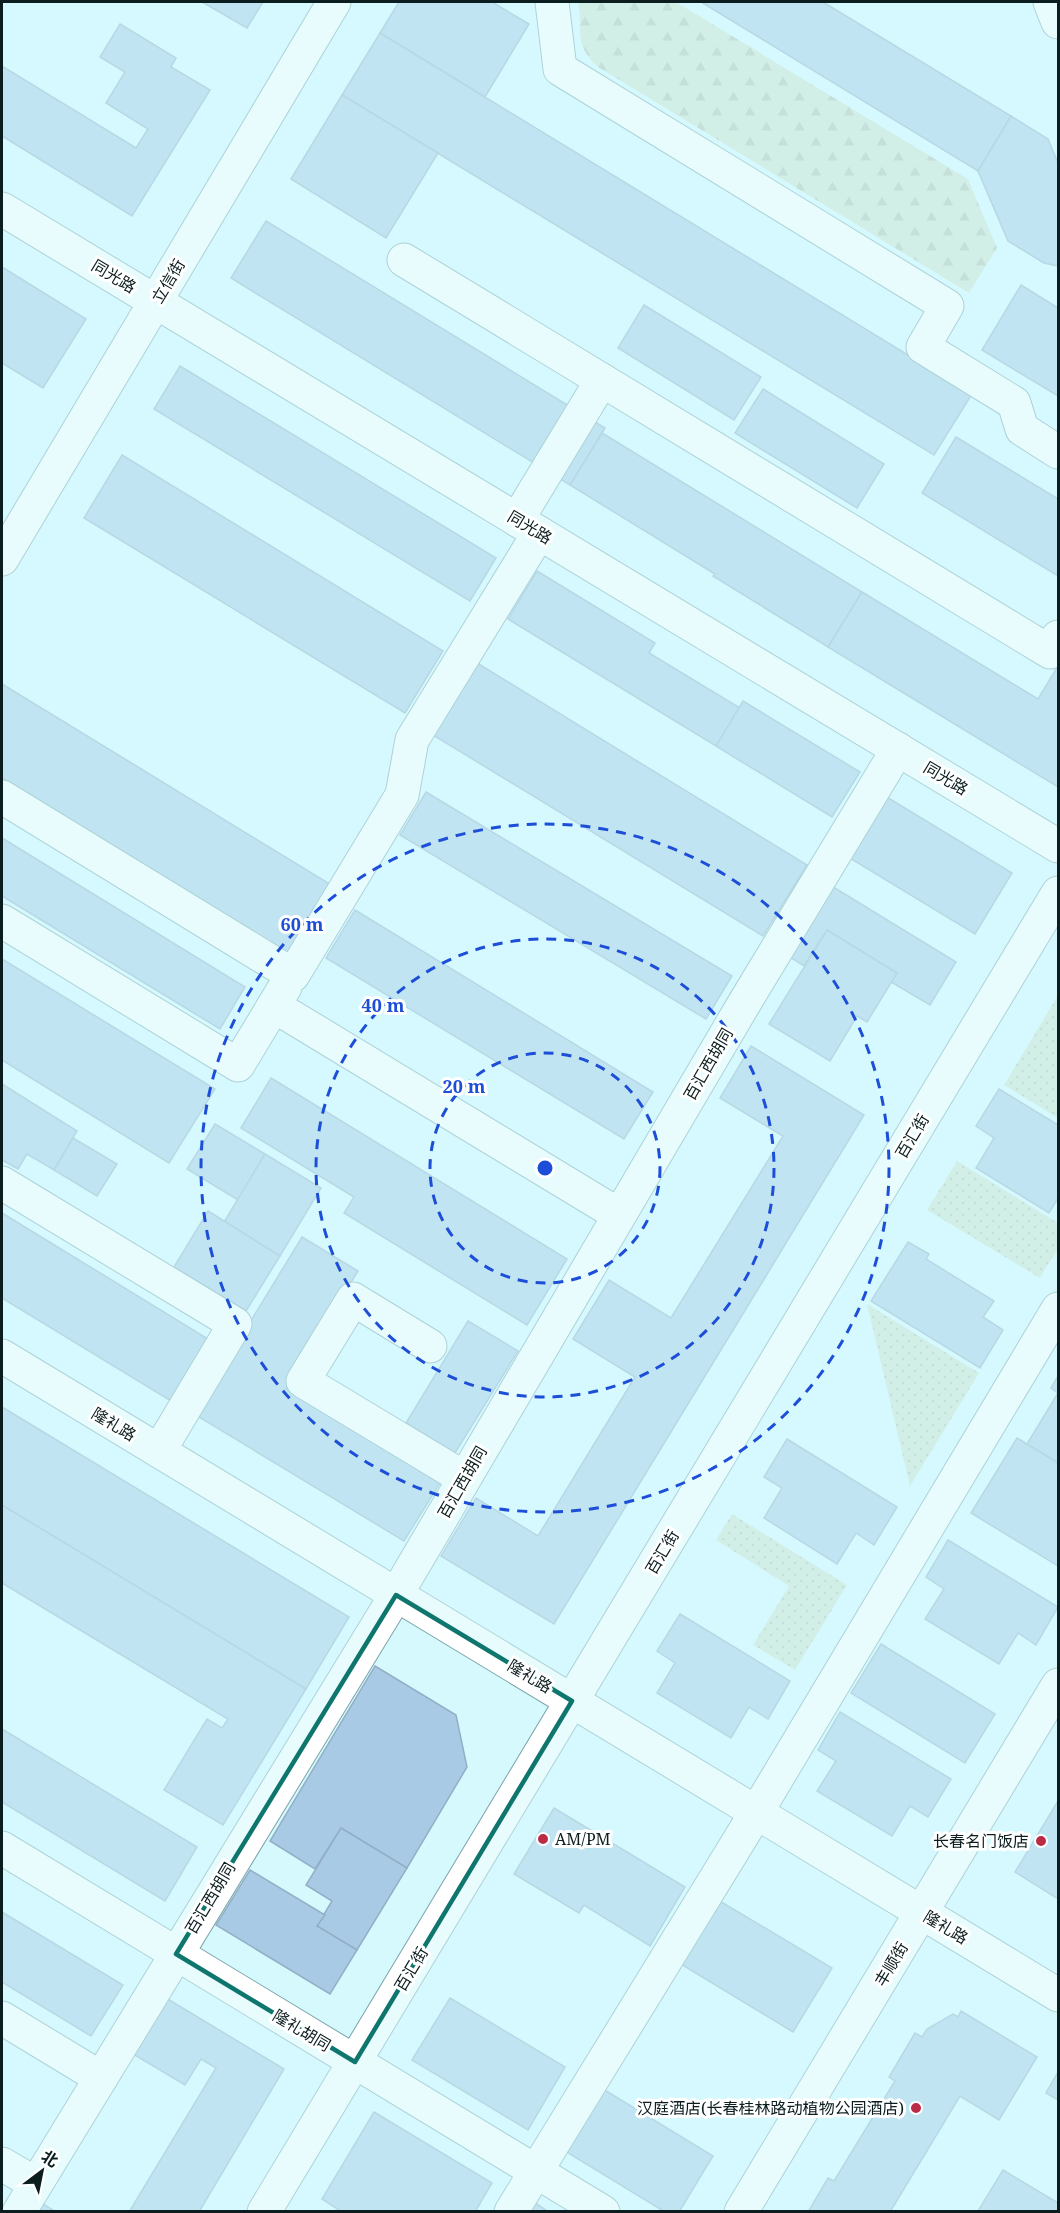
<svg xmlns="http://www.w3.org/2000/svg" width="1060" height="2213" font-family="'Noto Serif','Noto Sans SC',serif">
<style>
.green{fill:url(#green-dots)}
.forest{fill:url(#forest-firs)}
.building{fill:#a9cae4;stroke:#92afc6;stroke-width:1.5}
.lines{fill:none;stroke-linecap:round;stroke-linejoin:round}
.minor-casing{stroke:#7aa4aa;stroke-width:35}
.minor{stroke:#fff;stroke-width:33}
.marked{fill:none;stroke:#0f766e;stroke-width:4.5;stroke-linejoin:round}
.ring{fill:none;stroke:#1d4ed8;stroke-width:3;stroke-dasharray:10 8}
.poi-dot{fill:#bc2b45;stroke:#fff;stroke-width:2}
.labels{text-anchor:middle;dominant-baseline:central;stroke-width:6;stroke-linejoin:round;paint-order:stroke}
.street-label{font-size:16px;fill:#0c1d1f;stroke:#fff}
.poi-label{font-size:16px;fill:#0c1d1f;stroke:#fff;text-anchor:end}
.centre{fill:#1d4ed8;stroke:#fff;stroke-width:3}
.ring-label{font-size:18px;text-anchor:middle;font-weight:bold;fill:#1d4ed8;stroke:#fff;stroke-width:6;stroke-linejoin:round;paint-order:stroke}
</style>
<defs>
<pattern id="green-dots" width="8" height="8" patternUnits="userSpaceOnUse" patternTransform="scale(1.5)"><rect width="8" height="8" fill="#cfe2cc"/><path d="M2 2h.1M6 6h.1" fill="none" stroke="#b1c1af" stroke-width="1.8" stroke-linecap="round"/></pattern>
<pattern id="forest-firs" width="22" height="20" patternUnits="userSpaceOnUse" patternTransform="scale(1.5)"><rect width="22" height="20" fill="#cfe2cc"/><path d="M5 1l3.5 6h-7zM16 11l3.5 6h-7z" fill="#b1c1af"/></pattern>
</defs>
<rect width="100%" height="100%" fill="#d6f9fe"/>
<!-- green -->
<g class="green">
<polygon points="1057,997 1058,998 1058,1118 1004,1085"/>
<polygon points="957,1161 1058,1223 1058,1248 1040,1278 927,1210"/>
<polygon points="867,1304 979,1373 910,1486"/>
<polygon points="732,1514 847,1585 795,1670 753,1645 789,1586 716,1540"/>
</g>
<!-- forest -->
<path class="forest" d="M578,2h98l292,177 29,69 -28,45 -371,-226c-26,-24 -14,-36 -20,-65z"/>
<!-- building -->
<g class="building">
<polygon points="202,2 263,2 247,28"/>
<polygon points="399,2 492,2 529,24 485,97 380,33"/>
<polygon points="701,2 823,2 1011,116 978,171"/>
<polygon points="120,24 176,58 171,67 210,90 132,216 2,136 2,66 136,148 148,129 106,103 125,72 100,57"/>
<polygon points="380,33 972,394 934,455 342,95"/>
<polygon points="342,95 438,153 386,238 291,179"/>
<polygon points="1011,116 1048,139 1058,163 1058,266 1044,263 1008,241 978,171"/>
<polygon points="266,221 605,428 570,485 231,278"/>
<polygon points="2,267 86,319 43,388 2,363"/>
<polygon points="1021,285 1058,308 1058,396 982,350"/>
<polygon points="644,305 761,377 734,420 618,348"/>
<polygon points="180,366 496,558 470,601 154,409"/>
<polygon points="763,389 884,464 857,508 735,433"/>
<polygon points="602,433 862,592 828,647 713,576 715,574 570,485"/>
<polygon points="956,437 1058,499 1058,576 922,493"/>
<polygon points="122,455 443,651 405,713 84,518"/>
<polygon points="537,571 655,643 649,653 740,708 716,746 508,619"/>
<polygon points="862,592 1038,699 1058,666 1058,787 828,647"/>
<polygon points="477,663 807,865 763,936 433,735"/>
<polygon points="2,684 333,886 291,955 2,778"/>
<polygon points="743,701 860,772 832,817 716,746"/>
<polygon points="426,792 732,976 706,1019 400,835"/>
<polygon points="885,796 1012,873 975,934 848,857"/>
<polygon points="2,838 245,987 220,1029 2,896"/>
<polygon points="825,882 956,962 930,1005 891,982 897,973 827,930 804,966 782,952"/>
<polygon points="355,910 653,1092 624,1139 326,958"/>
<polygon points="827,930 897,973 867,1022 857,1016 830,1061 769,1024"/>
<polygon points="2,959 215,1089 169,1163 2,1060"/>
<polygon points="751,1046 864,1115 554,1624 441,1556 476,1498 538,1536 635,1377 573,1339 609,1280 671,1318 783,1136 720,1098"/>
<polygon points="271,1078 567,1259 527,1325 344,1213 354,1197 241,1128"/>
<polygon points="2,1084 77,1131 54,1170 27,1154 18,1169 2,1160"/>
<polygon points="999,1089 1058,1125 1058,1198 1049,1213 976,1168 994,1138 976,1126"/>
<polygon points="215,1124 265,1154 238,1200 187,1169"/>
<polygon points="73,1138 117,1164 97,1196 54,1170"/>
<polygon points="265,1154 321,1188 280,1256 224,1222"/>
<polygon points="208,1211 280,1256 246,1311 174,1267"/>
<polygon points="2,1213 213,1342 176,1404 2,1298"/>
<polygon points="302,1237 358,1271 286,1389 440,1483 404,1541 194,1414"/>
<polygon points="908,1242 929,1254 926,1259 994,1301 983,1317 1003,1330 980,1368 871,1301"/>
<polygon points="468,1321 518,1351 455,1453 406,1423"/>
<polygon points="1058,1376 1058,1393 1051,1388"/>
<polygon points="1058,1393 1058,1463 1027,1444"/>
<polygon points="2,1407 349,1617 306,1689 2,1505"/>
<polygon points="1017,1438 1058,1463 1058,1566 971,1513"/>
<polygon points="787,1439 897,1507 874,1545 856,1533 837,1564 764,1518 782,1488 764,1477"/>
<polygon points="2,1505 306,1689 223,1825 164,1790 207,1719 222,1728 228,1719 2,1583"/>
<polygon points="948,1540 1058,1607 1036,1645 1018,1633 999,1664 925,1619 944,1589 926,1577"/>
<polygon points="680,1614 790,1681 768,1719 749,1707 731,1738 657,1693 675,1663 657,1651"/>
<polygon points="881,1644 995,1714 965,1763 851,1693"/>
<polygon points="375,1666 456,1715 467,1767 407,1868 341,1828 315,1869 270,1841"/>
<polygon points="840,1712 951,1779 928,1817 910,1806 892,1836 817,1791 836,1761 818,1750"/>
<polygon points="2,1729 197,1847 165,1901 2,1802"/>
<polygon points="1058,1801 1058,1899 1015,1872"/>
<polygon points="554,1808 685,1887 650,1946 584,1905 579,1913 514,1874"/>
<polygon points="341,1828 407,1868 357,1950 317,1926 332,1901 306,1885"/>
<polygon points="250,1870 325,1915 317,1926 357,1950 330,1994 216,1925"/>
<polygon points="718,1900 832,1968 793,2032 679,1963"/>
<polygon points="2,1912 123,1985 91,2036 2,1982"/>
<polygon points="166,1998 284,2069 199,2212 129,2212 216,2068 201,2059 185,2085 133,2054"/>
<polygon points="450,1998 565,2067 528,2130 412,2060"/>
<polygon points="961,2011 1037,2057 999,2120 960,2096 890,2212 808,2212 828,2178 834,2181 895,2081 889,2077 915,2033 922,2037 927,2029 953,2014 958,2017"/>
<polygon points="1058,2072 1058,2100 1046,2093"/>
<polygon points="598,2086 713,2156 679,2212 665,2212 560,2148"/>
<polygon points="374,2112 492,2183 475,2212 342,2212 322,2199"/>
<polygon points="1003,2170 1058,2203 1058,2212 978,2211"/>
<polygon points="535,2203 549,2212 529,2212"/>
<polygon points="43,2204 56,2212 38,2212"/>
</g>
<g class="lines">
<defs>
<g id="minor">
<polyline points="552,2 560,69 947,306 923,347 1014,403 1022,429 1058,452"/>
<polyline points="1050,2 1058,22"/>
<polyline points="2,209 1058,846"/>
<polyline points="404,260 1050,652 1058,637"/>
<polyline points="517,520 602,380"/>
<polyline points="2,559 334,2"/>
<polyline points="2,797 293,975 402,795 412,740 539,533"/>
<polyline points="2,921 238,1065 285,987"/>
<polyline points="274,1006 619,1215"/>
<polyline points="2,1183 235,1324 159,1451"/>
<polyline points="430,1346 353,1299 303,1381 464,1478"/>
<polyline points="2,1356 1058,1995"/>
<polyline points="2,1848 603,2212"/>
<polyline points="2,2018 101,2078"/>
<polyline points="2,2164 36,2184"/>
<polyline points="19,2212 396,1595 742,1007 898,749"/>
<polyline points="264,2212 1058,893"/>
<polyline points="511,2212 756,1813 1058,1309"/>
<polyline points="741,2212 1058,1685"/>
</g>
</defs>
<!-- minor casing -->
<use href="#minor" class="minor-casing"/>
<!-- minor -->
<use href="#minor" class="minor"/>
</g>
<!-- marked area -->
<path d="M0 0H1060V2213H0ZM396,1595l176,106 -217,361 -179,-108z" fill="#d6f9fe" fill-opacity=".55" fill-rule="evenodd"/>
<path class="marked" d="M396,1595l176,106 -217,361 -179,-108z"/>
<!-- distance rings -->
<g class="ring">
<circle cx="545" cy="1168" r="115"/>
<circle cx="545" cy="1168" r="229"/>
<circle cx="545" cy="1168" r="344"/>
</g>
<!-- markers -->
<g class="poi-dot">
<circle cx="543" cy="1839" r="6"/>
<circle cx="1041" cy="1841" r="6"/>
<circle cx="916" cy="2108" r="6"/>
</g>
<g class="labels">
<!-- street labels -->
<g class="street-label">
<text transform="translate(114 276) rotate(31)">同光路</text>
<text transform="translate(168 281) rotate(-59)">立信街</text>
<text transform="translate(530 527) rotate(31)">同光路</text>
<text transform="translate(946 778) rotate(31)">同光路</text>
<text transform="translate(708 1064) rotate(-60)">百汇西胡同</text>
<text transform="translate(912 1136) rotate(-59)">百汇街</text>
<text transform="translate(114 1424) rotate(31)">隆礼路</text>
<text transform="translate(462 1482) rotate(-60)">百汇西胡同</text>
<text transform="translate(662 1552) rotate(-59)">百汇街</text>
<text transform="translate(530 1676) rotate(31)">隆礼路</text>
<text transform="translate(210 1898) rotate(-59)">百汇西胡同</text>
<text transform="translate(946 1927) rotate(31)">隆礼路</text>
<text transform="translate(891 1964) rotate(-59)">丰顺街</text>
<text transform="translate(411 1969) rotate(-59)">百汇街</text>
<text transform="translate(302 2030) rotate(31)">隆礼胡同</text>
</g>
<!-- poi labels -->
<g class="poi-label">
<text x="555" y="1839" text-anchor="start">AM/PM</text>
<text x="1029" y="1841">长春名门饭店</text>
<text x="904" y="2108">汉庭酒店(长春桂林路动植物公园酒店)</text>
</g>
</g>
<circle cx="545" cy="1168" r="9" class="centre"/>
<g class="ring-label">
<text x="302" y="931">60 m</text>
<text x="383" y="1012">40 m</text>
<text x="464" y="1093">20 m</text>
</g>
<!-- border -->
<rect width="1060" height="2213" fill="none" stroke="#0c1d1f" stroke-width="6"/>
<!-- north arrow -->
<g transform="translate(42 2171) rotate(32)" stroke="#ffffff" stroke-width="4.5" paint-order="stroke">
<path d="M0-4.5L10 22L0 15L-10 22Z" fill="#0c1d1f"/>
<text y="-9" font-size="16" font-weight="bold" text-anchor="middle" fill="#0c1d1f">北</text>
</g>
</svg>
